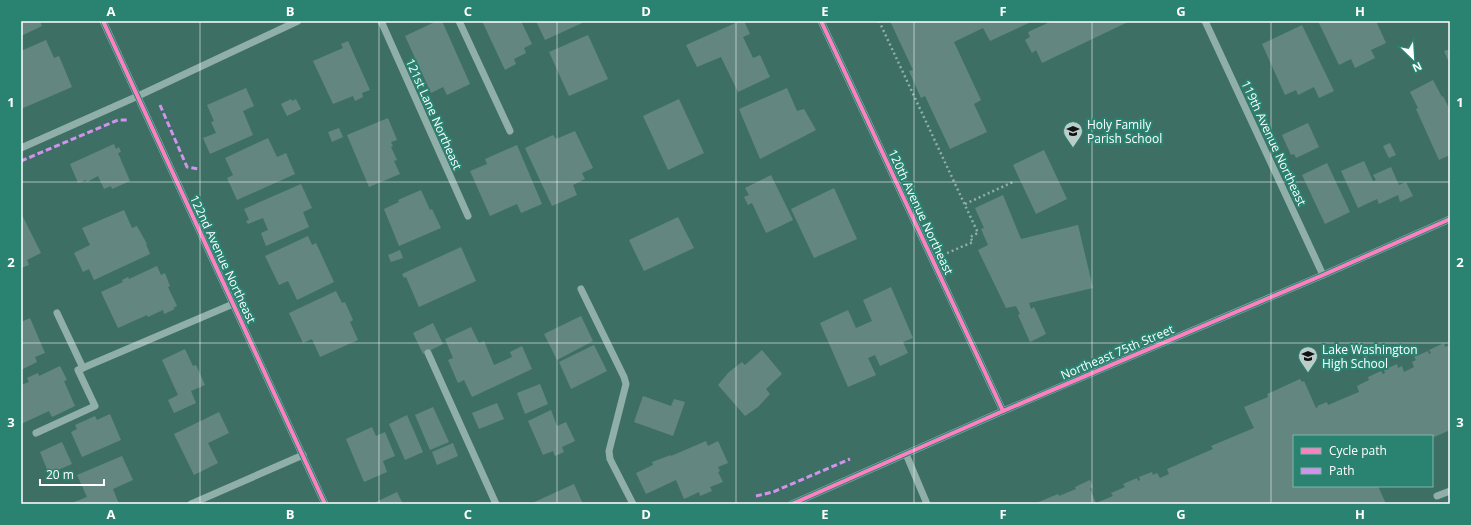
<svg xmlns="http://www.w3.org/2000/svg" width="1471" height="525" font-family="'Open Sans',sans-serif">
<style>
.building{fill:#638780}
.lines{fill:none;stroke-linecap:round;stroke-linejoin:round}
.path{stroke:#90afa8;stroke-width:2.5;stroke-dasharray:2 3;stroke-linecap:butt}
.minor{stroke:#90afa8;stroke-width:7}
.quiet{stroke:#d193ec;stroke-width:3;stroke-dasharray:6 3;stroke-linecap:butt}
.cycleway-casing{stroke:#2a8371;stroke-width:6}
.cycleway{stroke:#ff80c0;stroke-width:4}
.grid{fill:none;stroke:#fff;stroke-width:1;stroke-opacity:0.55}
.labels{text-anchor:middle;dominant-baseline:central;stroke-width:4;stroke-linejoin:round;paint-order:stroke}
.street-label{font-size:12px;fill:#fff;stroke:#2a8371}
.poi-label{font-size:12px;fill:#fff;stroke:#2a8371;text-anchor:start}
.neatline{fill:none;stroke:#fff;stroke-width:1.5}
.grid-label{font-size:13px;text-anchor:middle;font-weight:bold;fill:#fff}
</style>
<rect width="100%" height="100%" fill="#3e6f65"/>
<!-- building -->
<g class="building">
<polygon points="21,21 40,21 42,26 21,36"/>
<polygon points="437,21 442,21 470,84 447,95 443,87 431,93 405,36"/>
<polygon points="482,21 521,21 532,44 524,48 526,53 514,59 516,64 505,70"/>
<polygon points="536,21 581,21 582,23 545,40"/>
<polygon points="740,21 744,21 750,34 743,37 753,58 760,55 770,77 738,92 721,57 697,67 686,45"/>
<polygon points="890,21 1033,21 990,41 983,28 954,42 981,100 974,104 987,132 950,149 925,96 921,98 909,71 913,70"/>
<polygon points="1052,21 1130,21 1042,63 1036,50 1032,53 1025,40 1030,37 1028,32"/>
<polygon points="1318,21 1376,21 1386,43 1371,50 1375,58 1355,68 1351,59 1339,65"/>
<polygon points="1302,25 1334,91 1319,98 1314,87 1298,95 1296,90 1285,95 1262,44"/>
<polygon points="588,35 608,79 569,96 549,52"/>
<polygon points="46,40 54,58 59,56 72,87 21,109 21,51"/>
<polygon points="348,41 370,90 362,93 363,97 355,101 353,96 333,104 313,61 343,48 341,44"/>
<polygon points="1450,49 1450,59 1448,60 1444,51"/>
<polygon points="1433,80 1442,97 1443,96 1450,110 1450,155 1439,160 1416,109 1418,108 1410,92"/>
<polygon points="246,88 254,106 243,111 253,135 210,154 203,138 216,133 211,122 214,121 207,105"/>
<polygon points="787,88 797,111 804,109 816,130 760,159 739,109"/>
<polygon points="291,99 292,101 296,99 301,109 287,116 281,104"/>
<polygon points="679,99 704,153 668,170 643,116"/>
<polygon points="388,118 397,140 391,142 393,146 391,147 397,160 394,161 400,174 369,187 347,135"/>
<polygon points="1308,123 1319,147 1296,158 1294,154 1291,155 1282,135"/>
<polygon points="339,128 343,137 332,142 328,132"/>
<polygon points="575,131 593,168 582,173 585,179 573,185 577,195 552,206 525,148 553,135 556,139"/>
<polygon points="268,138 277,157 286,153 295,174 237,200 227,178 233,175 225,158"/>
<polygon points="1390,143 1396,155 1389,158 1383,146"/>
<polygon points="114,144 116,149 119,147 121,152 118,153 130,181 112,189 111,186 104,189 98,176 87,182 86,180 78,183 70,164"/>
<polygon points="517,145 542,204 521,213 517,204 490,216 470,171 487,164 485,159"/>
<polygon points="1044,150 1067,199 1036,214 1013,165"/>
<polygon points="1364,161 1373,181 1376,180 1373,175 1391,167 1399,185 1406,182 1413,196 1400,202 1398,195 1379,204 1377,199 1358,208 1341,171"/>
<polygon points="1327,163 1350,212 1325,224 1302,175"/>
<polygon points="771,175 793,220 766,233 752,203 748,205 744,197 749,195 745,188"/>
<polygon points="301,184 312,208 303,212 309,227 266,246 261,233 268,230 263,218 248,224 246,221 249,220 244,209"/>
<polygon points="834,188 857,239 814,258 791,209"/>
<polygon points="421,190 430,210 432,209 441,228 399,246 384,209 399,202 398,200"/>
<polygon points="1003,195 1021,239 1078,225 1093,288 1029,303 1031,309 1034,307 1046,334 1030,342 1018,315 1020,314 1016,306 1006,308 978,250 988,245 981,229 984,228 975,208"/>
<polygon points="124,210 132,228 137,226 147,244 146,244 150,254 94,280 89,269 83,272 74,253 90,245 82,228"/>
<polygon points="21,213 41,253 27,260 29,265 21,268"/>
<polygon points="678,217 694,248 644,271 629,240"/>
<polygon points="308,236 312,245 316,243 334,282 297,300 288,281 279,285 265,256"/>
<polygon points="461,247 476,281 419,307 406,277 404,278 402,274"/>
<polygon points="400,250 403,258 391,262 388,255"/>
<polygon points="157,266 161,275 165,273 170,286 168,287 177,306 173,308 175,309 164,314 163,310 148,317 147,315 118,328 101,292 123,282 122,280 128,277 129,279"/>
<polygon points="891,287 913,338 903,342 908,353 880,366 875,355 868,358 876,375 848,387 820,323 848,310 856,328 872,321 863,300"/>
<polygon points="336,291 342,303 345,302 353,320 350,322 358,340 320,357 312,339 303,343 289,313"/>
<polygon points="581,316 593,341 557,360 544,334"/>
<polygon points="30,318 45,353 35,357 37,362 21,370 21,322"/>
<polygon points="433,323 443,344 423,354 413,333"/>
<polygon points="471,327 479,343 484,341 494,365 512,357 510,352 522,346 532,369 472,397 464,380 458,383 448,360 453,358 445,339"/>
<polygon points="1444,343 1445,347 1450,345 1450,430 1432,438 1432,436 1294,436 1294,486 1378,486 1386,504 1034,504 1058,494 1059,496 1076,489 1075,487 1090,480 1093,487 1090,489 1096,503 1113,496 1111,493 1125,487 1123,484 1137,478 1138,481 1140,480 1139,477 1152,472 1153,475 1157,473 1160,478 1169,474 1167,469 1213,449 1211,446 1254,428 1244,407 1268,397 1267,394 1300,379 1302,382 1304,381 1316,408 1318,407 1317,406 1327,402 1328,405 1359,392 1357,386 1369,380 1368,377 1381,371 1383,374 1385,373 1384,370 1397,364 1398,368 1402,366 1404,372 1414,367 1412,362 1416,360 1414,357 1428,351 1429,354 1431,353 1429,350"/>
<polygon points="594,345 607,371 571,389 559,362"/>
<polygon points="185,349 193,366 196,365 205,385 191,391 196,403 174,413 168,400 178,395 162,360"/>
<polygon points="762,350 782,374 766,389 770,394 758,407 745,416 718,385 729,372 742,362 745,365"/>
<polygon points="60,366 67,380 64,381 75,406 52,417 49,411 21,424 21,385 29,382 27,378 38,373 39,376"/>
<polygon points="540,384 548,404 525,414 517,393"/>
<polygon points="643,396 671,406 674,399 685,402 673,436 634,422"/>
<polygon points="497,403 504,419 479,429 472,413"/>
<polygon points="433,407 449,442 430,450 415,415"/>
<polygon points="551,410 557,426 566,422 575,441 562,447 564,452 555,456 553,451 543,455 528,421"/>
<polygon points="219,412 229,433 208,443 218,463 194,475 174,434"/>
<polygon points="110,414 121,440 82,457 71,432 77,429 75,425 95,416 97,420"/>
<polygon points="407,415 423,452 405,460 389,424"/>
<polygon points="372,427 376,436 385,432 395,456 383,461 387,472 364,482 346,439"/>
<polygon points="706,441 708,446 718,441 728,463 718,467 720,471 718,472 723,482 710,487 712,491 700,496 699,492 684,499 676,480 646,494 636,473 653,465 652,462 671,455 671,456"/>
<polygon points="62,442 72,464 49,474 40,452"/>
<polygon points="453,443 458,456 437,465 432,452"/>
<polygon points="122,456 133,480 113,489 119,504 69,504 87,497 77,475"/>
<polygon points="574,484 583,504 530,504"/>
<polygon points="397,492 403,504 372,504"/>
</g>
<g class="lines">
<!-- path -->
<g class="path">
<polyline points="879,21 978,233 970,237 973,242 945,254"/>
<polyline points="965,204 1013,182"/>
<polyline points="1359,343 1367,360"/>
</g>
<!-- minor -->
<g class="minor">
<polyline points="103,21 325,504"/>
<polyline points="381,21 468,216"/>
<polyline points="459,21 510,131"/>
<polyline points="821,21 1003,411"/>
<polyline points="1205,21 1323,275"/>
<polyline points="21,148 138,96 298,21"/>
<polyline points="581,289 624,377 626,384 609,451 610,459 633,504"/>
<polyline points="57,313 83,368"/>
<polyline points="428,353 496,504"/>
<polyline points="36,433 95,406 78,370 233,304"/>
<polyline points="906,454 927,504"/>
<polyline points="1437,496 1450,491"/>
<polyline points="191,504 303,455"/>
<polyline points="792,504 1003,411 1323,275 1450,219"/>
</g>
<!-- quiet -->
<g class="quiet">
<polyline points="160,105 187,167 199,169"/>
<polyline points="21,161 118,120 127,120"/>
<polyline points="756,496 773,492 850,459"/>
</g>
<defs>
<g id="cycleway">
<polyline points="103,21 325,504"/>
<polyline points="821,21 1003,411"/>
<polyline points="792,504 1003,411 1323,275 1450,219"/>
</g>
</defs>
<!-- cycleway casing -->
<use href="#cycleway" class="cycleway-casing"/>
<!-- cycleway -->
<use href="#cycleway" class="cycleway"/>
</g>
<!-- grid -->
<path class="grid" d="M200,21v483M379,21v483M557,21v483M736,21v483M914,21v483M1092,21v483M1271,21v483M21,182h1429M21,343h1429"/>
<!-- icons -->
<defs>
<symbol id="school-pin" viewBox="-11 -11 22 30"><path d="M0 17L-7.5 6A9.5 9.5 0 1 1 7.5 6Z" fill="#bbcdc9" stroke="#2a8371"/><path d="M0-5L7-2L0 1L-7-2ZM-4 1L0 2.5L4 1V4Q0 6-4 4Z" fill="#111"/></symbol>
</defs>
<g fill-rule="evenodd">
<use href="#school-pin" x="1062" y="120" width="22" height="30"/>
<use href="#school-pin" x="1297" y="345" width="22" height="30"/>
</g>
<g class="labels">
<!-- street labels -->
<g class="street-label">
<text transform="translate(434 114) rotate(66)">121st Lane Northeast</text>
<text transform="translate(1274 143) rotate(65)">119th Avenue Northeast</text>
<text transform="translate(921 212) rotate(65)">120th Avenue Northeast</text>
<text transform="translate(223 259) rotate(65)">122nd Avenue Northeast</text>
<text transform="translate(1117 352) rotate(-23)">Northeast 75th Street</text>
</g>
<!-- poi labels -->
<g class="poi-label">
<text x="1087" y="124">Holy Family<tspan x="1087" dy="14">Parish School</tspan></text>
<text x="1322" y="349">Lake Washington<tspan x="1322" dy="14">High School</tspan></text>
</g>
</g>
<!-- border -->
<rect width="1471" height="525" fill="none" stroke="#2a8371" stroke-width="44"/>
<!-- legend -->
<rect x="1293" y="435" width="140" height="52" fill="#2a8371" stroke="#7fb5aa"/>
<rect x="1301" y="448" width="20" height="6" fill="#ff80c0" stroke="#7fb5aa"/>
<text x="1329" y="455" font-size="12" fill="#ffffff">Cycle path</text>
<rect x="1301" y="468" width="20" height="6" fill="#d193ec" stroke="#7fb5aa"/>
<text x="1329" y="475" font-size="12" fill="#ffffff">Path</text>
<!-- north arrow -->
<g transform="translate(1413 58) rotate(155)" stroke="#2a8371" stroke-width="3" paint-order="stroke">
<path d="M0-3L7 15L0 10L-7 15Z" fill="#ffffff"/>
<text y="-6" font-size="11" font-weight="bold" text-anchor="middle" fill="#ffffff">N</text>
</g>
<!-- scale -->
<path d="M40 479v6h64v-6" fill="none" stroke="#ffffff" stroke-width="2"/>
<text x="46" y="479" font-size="12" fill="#ffffff" stroke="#2a8371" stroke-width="3" paint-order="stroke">20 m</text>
<rect x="22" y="22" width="1427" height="481" class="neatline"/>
<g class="grid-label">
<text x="111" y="16">A</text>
<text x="290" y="16">B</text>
<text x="468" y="16">C</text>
<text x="646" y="16">D</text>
<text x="825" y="16">E</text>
<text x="1003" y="16">F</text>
<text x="1181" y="16">G</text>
<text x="1360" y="16">H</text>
<text x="11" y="107">1</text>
<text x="1460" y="107">1</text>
<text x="11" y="267">2</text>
<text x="1460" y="267">2</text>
<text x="11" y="427">3</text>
<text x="1460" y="427">3</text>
<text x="111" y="519">A</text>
<text x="290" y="519">B</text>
<text x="468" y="519">C</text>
<text x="646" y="519">D</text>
<text x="825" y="519">E</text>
<text x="1003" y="519">F</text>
<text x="1181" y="519">G</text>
<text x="1360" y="519">H</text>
</g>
</svg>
